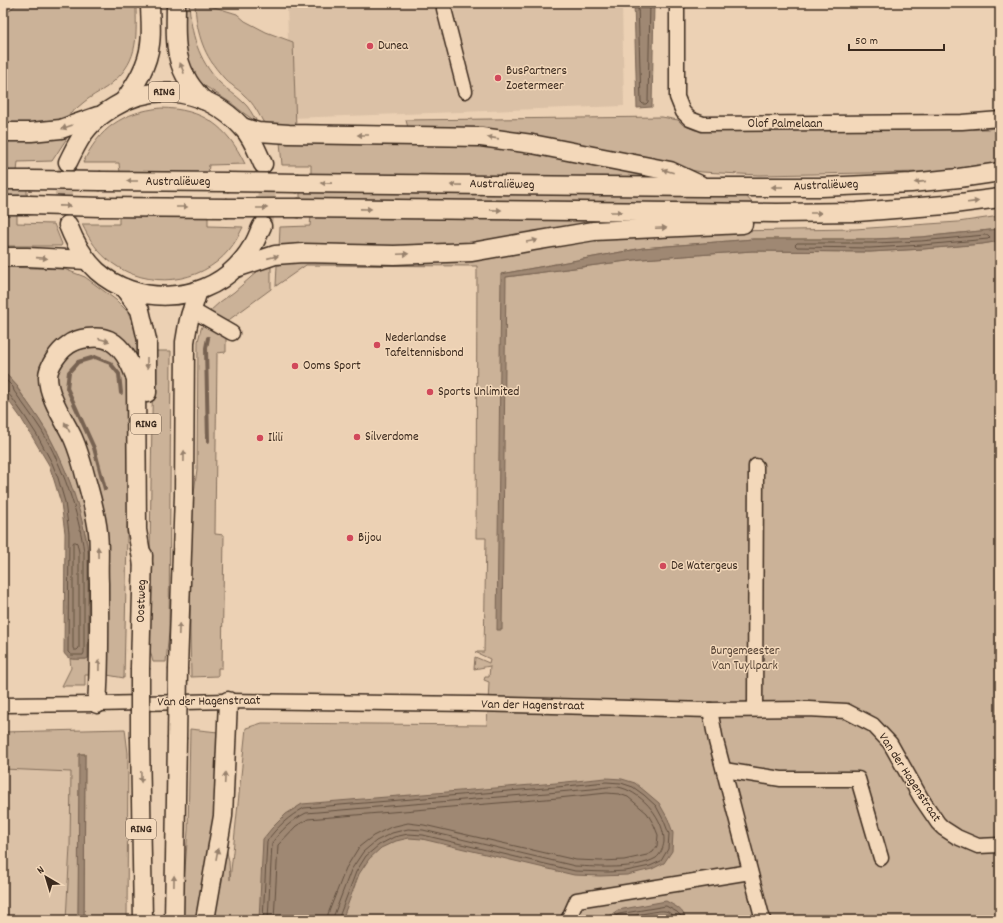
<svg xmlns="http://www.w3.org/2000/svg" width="1003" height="923" font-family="Dekko,sans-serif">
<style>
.built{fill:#dbc1a6}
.green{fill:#cbb298;stroke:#836e5b}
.water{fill:#9f8873;stroke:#776251}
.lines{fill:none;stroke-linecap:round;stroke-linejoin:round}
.shore{stroke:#635040;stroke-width:1}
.stream{stroke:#776251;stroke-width:4}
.major-tunnel{stroke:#c9b096;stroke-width:18;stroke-dasharray:18 9;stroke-linecap:butt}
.minor-casing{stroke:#3b2a1e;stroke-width:17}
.major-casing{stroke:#3b2a1e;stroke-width:21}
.minor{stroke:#f3d8ba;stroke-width:14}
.major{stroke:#f3d8ba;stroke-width:18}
.major-bridge-casing{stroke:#3b2a1e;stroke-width:21;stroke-linecap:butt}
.major-bridge{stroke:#f3d8ba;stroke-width:18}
.oneway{fill:#97816c}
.poi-dot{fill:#d1495b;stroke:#f3d8ba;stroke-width:1.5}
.labels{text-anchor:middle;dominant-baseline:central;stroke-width:3;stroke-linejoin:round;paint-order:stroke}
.shield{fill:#f3d8ba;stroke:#725e4d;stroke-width:1}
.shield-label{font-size:12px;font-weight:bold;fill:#3b2a1e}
.poi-label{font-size:13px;fill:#3b2a1e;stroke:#f3d8ba;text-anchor:start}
.street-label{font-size:13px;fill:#3b2a1e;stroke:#f3d8ba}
.park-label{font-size:13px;fill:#584536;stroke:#f3d8ba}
</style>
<rect width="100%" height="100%" fill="#ecd1b4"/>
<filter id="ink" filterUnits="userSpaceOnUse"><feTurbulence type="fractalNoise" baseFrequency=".025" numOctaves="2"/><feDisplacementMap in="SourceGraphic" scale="8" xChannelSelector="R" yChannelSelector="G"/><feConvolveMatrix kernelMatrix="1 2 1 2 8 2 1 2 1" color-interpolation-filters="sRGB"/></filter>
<g filter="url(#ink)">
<!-- built -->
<g class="built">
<polygon points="287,3 622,3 624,106 290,118"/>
<polygon points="3,737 83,737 81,920 3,920"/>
</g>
<!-- green -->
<g class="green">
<path d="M18,3h118c0,32 4,56 -23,79 -7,7 -17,11 -25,17 -11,8 -20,19 -33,23 -4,1 -10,1 -15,1 -12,0 -25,1 -37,1v-108z"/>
<path d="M183,3h6c2,31 9,56 30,79 8,8 17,13 24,20 6,5 9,12 13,18l-1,1 -10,-7 -14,-11 -26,-17 -6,-5 -5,-5 -9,-20z"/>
<path d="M195,3h14l2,3 26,8 8,7 21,11 27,10 3,86 -31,-3c-6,-10 -11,-22 -21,-30 -3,-4 -8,-6 -12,-10 -5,-3 -9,-8 -13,-13 -17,-20 -23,-43 -24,-69z"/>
<path d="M161,108c42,1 66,18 84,56l-36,1 -1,9 -88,-1 -1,-10h-36c16,-35 40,-51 78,-55z"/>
<polygon points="662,117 678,120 683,125 695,130 988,129 1000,127 1000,165 983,168 924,172 759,175 702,172 655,164 408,128 406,120"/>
<polygon points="3,138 67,138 52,161 18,162 17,172 3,172"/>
<polygon points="280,142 506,145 670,179 311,176 311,165 282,165"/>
<polygon points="3,187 27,188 27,198 3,198"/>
<polygon points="300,190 745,195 755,206 300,200"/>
<polygon points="3,213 17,213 17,223 54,224 62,244 61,246 3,246"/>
<path d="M119,213l89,3v10l35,1c-4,8 -8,16 -14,23 -29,35 -82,39 -117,13 -14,-10 -23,-24 -30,-39h37z"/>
<polygon points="311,216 643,219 480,246 279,250 280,227 310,226"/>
<polygon points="1000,216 1000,229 921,237 875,239 753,239 643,248 501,274 506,277 642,259 752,251 870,252 923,249 982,244 1000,241 1000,920 181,920 188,830 190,729 218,732 217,808 229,861 230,880 246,728 262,723 487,725 489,682 484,680 485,677 489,677 490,666 474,669 475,657 489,663 490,659 475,652 484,652 486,538 476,538 477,266 306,265 276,286 277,265 280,265 281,260 664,232 855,229 958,222"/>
<polygon points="271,263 271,289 226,322 226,352 217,353 215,534 224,535 222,668 218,668 218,676 191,677 190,633 190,566 191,518 197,469 198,341 201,329 205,320 210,311 220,302 234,292 258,271"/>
<polygon points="3,267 64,269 85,277 116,300 128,312 136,332 138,366 116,339 53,350 58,419 91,514 93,675 85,675 85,686 62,686 71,668 70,659 86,659 88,658 88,552 86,536 70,483 57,452 46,430 17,387 18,387 3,371"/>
<path d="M98,347l10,4 9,6 7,7 6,32 -6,282 -22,-4 2,-108 -48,-183c2,-17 12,-30 29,-35 4,-1 9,0 13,-1z"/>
<polygon points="153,351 171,351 169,632 166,662 153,662 150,650 149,619"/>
<polygon points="125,729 128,753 127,920 84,920 85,754 80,754 78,920 66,920 70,846 71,772 3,769 3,732"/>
</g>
<!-- water -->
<g class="water">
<polygon points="634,3 654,3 652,107 637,108"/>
<polygon points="1000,229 1000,241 982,244 923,249 870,252 752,251 642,259 506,277 502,630 497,630 501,274 643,248 753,239 875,239 921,237"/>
<path d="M3,371l15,16 -1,1c10,14 21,28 29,43 21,37 36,79 42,121v106l-2,1c-8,0 -18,2 -22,-6l1,-120 -4,-30 -7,-23 -5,-15 -28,-47 -18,-25z"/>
<polygon points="79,754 85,754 84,920 78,920"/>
<polygon points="606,778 622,779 635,783 646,792 659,803 668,819 673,833 672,851 664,863 652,869 627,875 600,876 574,875 422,839 409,838 396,841 381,848 369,859 359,874 342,920 259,920 263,839 272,828 286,814 302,804 556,783"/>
<path d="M666,901c9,5 19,9 19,19h-78l5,-6 6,-4z"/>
</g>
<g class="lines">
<!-- shore -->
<g class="shore">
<polyline points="638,3 641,102 643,104 646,104 648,102 650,3"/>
<polygon points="988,235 990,237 988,239 923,245 870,248 797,247 795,245 797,243 875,243 921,241"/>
<path d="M3,377l10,10 1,4c9,13 19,26 28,40 20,34 37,82 42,121v101l-1,2h-12l-3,-3 1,-119 -4,-31 -7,-24 -6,-15 -15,-28 -13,-20 -12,-17 -5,-6 -4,-1"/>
<polygon points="74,542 76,542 77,543 79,552 79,648 77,650 74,650 73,648 73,544"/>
<path d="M263,920l4,-79c10,-14 22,-25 37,-33l253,-21 49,-5 15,1 12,4 11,8 12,11 8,15 5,13 -1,15 -7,12 -11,5 -24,5 -18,1 -33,-1 -152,-36 -15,-1 -14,3 -15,8 -13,11 -10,16 -17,45v3"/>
<path d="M268,920l4,-77c9,-13 20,-23 34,-30 80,-7 160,-13 241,-20 15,-1 30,-3 45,-4 10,-1 21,-4 30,-1 21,6 43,32 42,54 -1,6 -3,12 -8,16 -21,12 -57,9 -81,8l-152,-36 -15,-1 -16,4 -16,8 -13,11 -12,18 -17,45v5"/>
<polyline points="274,920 278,845 296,826 308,819 558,798 607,793 619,794 628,797 647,813 654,825 658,835 657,846 653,852 647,855 624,860 601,861 576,860 424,825 408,823 391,827 373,836 359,847 346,868 328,914 328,920"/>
<polyline points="612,920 614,917 619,914 666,906 677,912 681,916 681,920"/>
<path d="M619,920c7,-3 38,-10 45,-9 5,0 10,5 12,9"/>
</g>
<!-- stream -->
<g class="stream">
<polyline points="208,441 206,348 208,338"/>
<polyline points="105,489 94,448 67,388 69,372 78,362 95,357 110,363 119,374 121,393"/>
</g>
<!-- major-tunnel -->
<g class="major-tunnel">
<polyline points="68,165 64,183 64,205 68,225"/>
<polyline points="263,224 266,206 267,185 263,164"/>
</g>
<defs>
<g id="minor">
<polyline points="444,3 444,9 465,91"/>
<polyline points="677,3 677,97 683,112 690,119 703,124 962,122 1000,119"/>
<polyline points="192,310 232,333"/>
<polyline points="3,705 97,704 228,701 474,704 710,710 808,709 846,711 873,725 890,743 921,798 938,823 943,828 957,837 978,846 1000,845"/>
<polyline points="755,709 756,466"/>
<polyline points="710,710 716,741 763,920"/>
<polyline points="724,770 781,779 858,779 881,858"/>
<polyline points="568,920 577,900 750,872"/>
</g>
<g id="major">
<path d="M176,3c0,25 -3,51 10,74 4,9 11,16 17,23"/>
<path d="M124,101c12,-17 24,-36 26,-57 2,-13 0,-28 0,-41"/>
<polyline points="242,127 258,132 289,134 481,137 532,144 670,171 700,185"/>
<polyline points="3,132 31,132 61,129 98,116"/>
<path d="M68,162c6,-12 11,-24 20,-34 7,-9 16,-15 26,-21 43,-26 94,-16 128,20 10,10 15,24 21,37"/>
<polyline points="3,180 29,180"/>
<polyline points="101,181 227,182"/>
<polyline points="298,183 704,187 822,187 911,183 959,178 1000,172"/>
<polyline points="3,205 29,205"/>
<polyline points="101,207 226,208"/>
<polyline points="299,208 777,213 857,212 945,205 1000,198"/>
<path d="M68,225c7,18 15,33 29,46 38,34 103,33 139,-4 5,-5 11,-12 15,-19 5,-6 7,-14 11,-22"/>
<polyline points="3,257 27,257 87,260"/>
<polyline points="236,268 275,255 303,253 394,255 472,252 534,241 594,231 743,224"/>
<polyline points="124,288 140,310 147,340 147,393"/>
<polyline points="140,668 143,555"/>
<path d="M178,668l6,-173 1,-153c2,-11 3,-22 7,-32 2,-7 4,-13 6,-19"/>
<path d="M97,704c3,-40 2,-80 2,-121 -1,-17 1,-34 -1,-51 -2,-18 -7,-36 -12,-53 -3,-12 -8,-30 -13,-41 -8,-17 -25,-41 -25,-61 0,-11 11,-26 20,-32 9,-7 30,-10 41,-5 15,8 22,24 27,39l1,151 6,35"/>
<polyline points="140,738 143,920"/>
<polyline points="174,920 177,739"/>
<polyline points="205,920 223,816 228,701"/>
</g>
</defs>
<!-- minor casing -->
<use href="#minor" class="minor-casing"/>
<!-- major casing -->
<use href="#major" class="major-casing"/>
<!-- minor -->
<use href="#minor" class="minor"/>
<!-- major -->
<use href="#major" class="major"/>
<defs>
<g id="major-bridge">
<polyline points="29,180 101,181"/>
<polyline points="227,182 298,183"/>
<polyline points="29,205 101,207"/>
<polyline points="226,208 299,208"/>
<polyline points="140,738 140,668"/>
<polyline points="177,739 178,668"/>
</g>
</defs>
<!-- major-bridge casing -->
<use href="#major-bridge" class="major-bridge-casing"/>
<!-- major-bridge -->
<use href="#major-bridge" class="major-bridge"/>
</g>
<!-- one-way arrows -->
<defs><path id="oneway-solid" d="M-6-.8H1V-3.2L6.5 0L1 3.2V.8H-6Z"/></defs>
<g class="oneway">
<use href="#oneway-solid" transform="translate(182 68) rotate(-111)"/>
<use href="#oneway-solid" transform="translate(67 127) rotate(160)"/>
<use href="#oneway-solid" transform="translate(363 135) rotate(-180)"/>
<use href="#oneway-solid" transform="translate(493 138) rotate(-172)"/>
<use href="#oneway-solid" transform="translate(668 171) rotate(-163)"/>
<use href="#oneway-solid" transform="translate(132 181) rotate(-180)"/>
<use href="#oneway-solid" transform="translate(920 182) rotate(174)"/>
<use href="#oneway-solid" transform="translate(326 183) rotate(-179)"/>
<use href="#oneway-solid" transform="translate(456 185) rotate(-179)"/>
<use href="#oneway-solid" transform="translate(777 187) rotate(-180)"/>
<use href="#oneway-solid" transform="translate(973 202) rotate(-7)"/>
<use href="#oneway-solid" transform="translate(65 206) rotate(1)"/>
<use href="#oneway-solid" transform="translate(182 207)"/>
<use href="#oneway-solid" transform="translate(262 208)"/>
<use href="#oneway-solid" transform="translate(366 209) rotate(1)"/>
<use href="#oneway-solid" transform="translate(496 210) rotate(1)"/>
<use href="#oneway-solid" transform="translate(616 212)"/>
<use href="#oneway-solid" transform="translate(816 213)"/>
<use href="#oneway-solid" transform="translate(661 228) rotate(-3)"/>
<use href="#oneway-solid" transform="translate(532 241) rotate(-10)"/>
<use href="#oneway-solid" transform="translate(403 254) rotate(-2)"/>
<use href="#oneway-solid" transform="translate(273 257) rotate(-13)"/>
<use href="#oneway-solid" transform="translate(42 258) rotate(4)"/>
<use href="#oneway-solid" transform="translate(104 340) rotate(15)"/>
<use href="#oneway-solid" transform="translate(147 363) rotate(90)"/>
<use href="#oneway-solid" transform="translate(67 427) rotate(-118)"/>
<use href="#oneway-solid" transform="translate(184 456) rotate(-89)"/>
<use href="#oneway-solid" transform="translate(98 552) rotate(-91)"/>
<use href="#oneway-solid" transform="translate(179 629) rotate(-88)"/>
<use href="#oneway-solid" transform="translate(99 665) rotate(-89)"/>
<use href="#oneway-solid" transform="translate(141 777) rotate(89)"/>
<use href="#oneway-solid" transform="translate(225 778) rotate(-87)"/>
<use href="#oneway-solid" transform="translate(217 854) rotate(-80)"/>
<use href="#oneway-solid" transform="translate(174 881) rotate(-89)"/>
</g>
</g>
<!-- markers -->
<g class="poi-dot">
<circle cx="370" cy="46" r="4"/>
<circle cx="498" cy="78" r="4"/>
<circle cx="377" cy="345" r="4"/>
<circle cx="295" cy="366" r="4"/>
<circle cx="430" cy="392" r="4"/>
<circle cx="357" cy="437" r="4"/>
<circle cx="260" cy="438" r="4"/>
<circle cx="350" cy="538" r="4"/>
<circle cx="663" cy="566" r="4"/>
</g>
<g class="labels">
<!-- shield labels -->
<g class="shield">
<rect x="149" y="82" width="30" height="20" rx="3"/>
<rect x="131" y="414" width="30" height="20" rx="3"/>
<rect x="126" y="819" width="30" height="20" rx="3"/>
</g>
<g class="shield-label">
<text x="164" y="92">RING</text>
<text x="146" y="424">RING</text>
<text x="141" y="829">RING</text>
</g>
<!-- poi labels -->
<g class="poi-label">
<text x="378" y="46">Dunea</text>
<text x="506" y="71">BusPartners<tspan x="506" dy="15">Zoetermeer</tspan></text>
<text x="385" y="338">Nederlandse<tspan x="385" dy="15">Tafeltennisbond</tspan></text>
<text x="303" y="366">Ooms Sport</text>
<text x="438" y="392">Sports Unlimited</text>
<text x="365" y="437">Silverdome</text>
<text x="268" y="438">Ilili</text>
<text x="358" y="538">Bijou</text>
<text x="671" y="566">De Watergeus</text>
</g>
<!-- street labels -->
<g class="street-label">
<text x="785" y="124">Olof Palmelaan</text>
<text x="178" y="182">Australiëweg</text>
<text transform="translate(502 185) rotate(1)">Australiëweg</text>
<text transform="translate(826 186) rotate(-2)">Australiëweg</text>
<text transform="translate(142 601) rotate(-88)">Oostweg</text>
<text transform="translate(209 702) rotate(-1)">Van der Hagenstraat</text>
<text transform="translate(533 706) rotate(1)">Van der Hagenstraat</text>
<text transform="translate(909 778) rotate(57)">Van der Hagenstraat</text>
</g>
<!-- park labels -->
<g class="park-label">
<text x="745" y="651">Burgemeester<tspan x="745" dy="15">Van Tuyllpark</tspan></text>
</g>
</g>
<!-- margin -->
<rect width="1003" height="923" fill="none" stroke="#f3d8ba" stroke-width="16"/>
<rect x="8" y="8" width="987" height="907" fill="none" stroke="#3b2a1e" stroke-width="1.5" filter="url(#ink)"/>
<!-- north arrow -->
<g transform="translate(46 877) rotate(322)" stroke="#f3d8ba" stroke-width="3" paint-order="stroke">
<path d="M0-3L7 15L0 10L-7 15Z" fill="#3b2a1e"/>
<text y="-6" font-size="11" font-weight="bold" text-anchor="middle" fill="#3b2a1e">N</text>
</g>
<!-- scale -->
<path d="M849 44v6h95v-6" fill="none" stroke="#3b2a1e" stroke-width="2"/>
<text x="855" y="44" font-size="12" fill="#3b2a1e" stroke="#f3d8ba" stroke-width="3" paint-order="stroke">50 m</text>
</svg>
